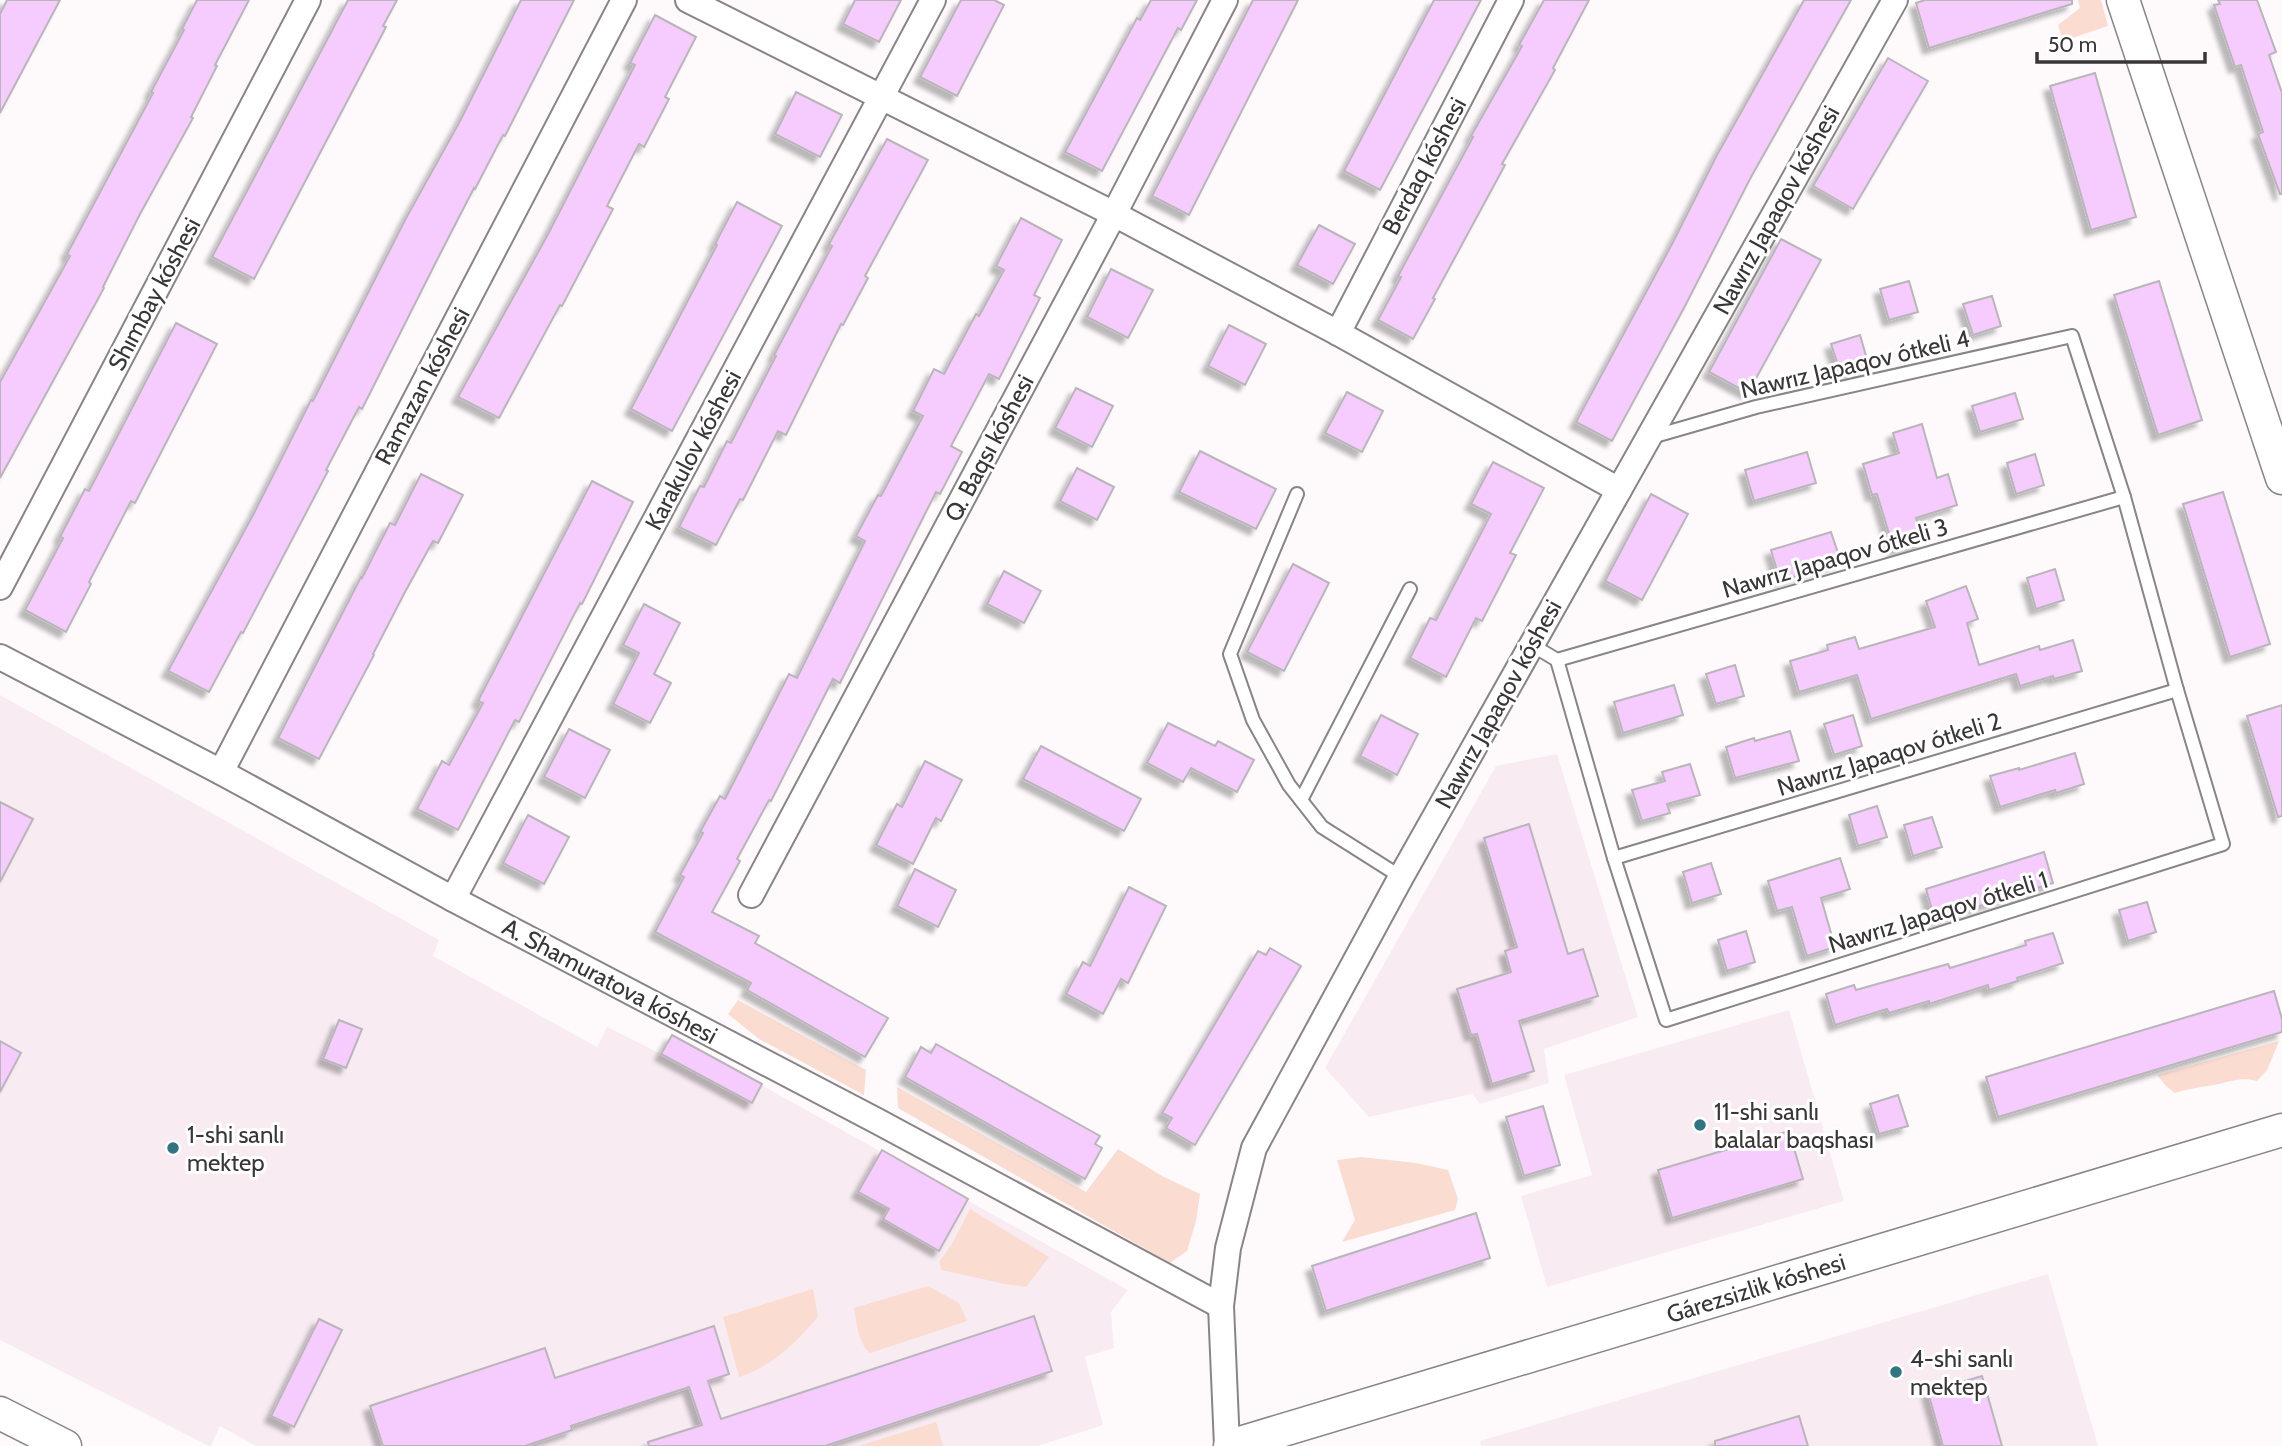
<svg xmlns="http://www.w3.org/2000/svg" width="2282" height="1446" font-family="Cabin,sans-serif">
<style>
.built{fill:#f8ecf2}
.green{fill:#fadcd1}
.building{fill:#f6cbfe;stroke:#b9b6b9;stroke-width:2;filter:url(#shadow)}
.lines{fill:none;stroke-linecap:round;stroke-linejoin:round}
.service-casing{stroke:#898587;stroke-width:16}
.minor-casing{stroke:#898587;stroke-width:28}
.tertiary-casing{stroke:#898587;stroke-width:35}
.service{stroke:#fff;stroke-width:12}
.minor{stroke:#fff;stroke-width:24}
.tertiary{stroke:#fff;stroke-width:32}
.poi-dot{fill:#307584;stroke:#fff;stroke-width:2.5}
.labels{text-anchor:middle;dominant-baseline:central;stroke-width:6;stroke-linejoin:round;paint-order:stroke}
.street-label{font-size:24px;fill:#383637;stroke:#fff}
.poi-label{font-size:24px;fill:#383637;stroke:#fff;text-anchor:start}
</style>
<defs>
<filter id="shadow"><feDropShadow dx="-6" dy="6" stdDeviation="2" flood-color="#0004"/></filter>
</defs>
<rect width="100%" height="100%" fill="#fefafc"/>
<!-- built -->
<g class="built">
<polygon points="0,695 439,940 433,956 597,1047 607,1027 661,1054 672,1035 1128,1290 1111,1312 1114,1348 1085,1357 1103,1425 1038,1446 256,1446 220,1426 211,1446 209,1446 0,1340"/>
<polygon points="1557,754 1638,1017 1544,1049 1549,1083 1480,1104 1472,1094 1369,1117 1325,1068 1496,766"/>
<polygon points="1789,1010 1844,1201 1547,1287 1521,1196 1592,1175 1564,1075"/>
<polygon points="2048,1274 2098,1446 1481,1446 1480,1441"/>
</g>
<!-- green -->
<g class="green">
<polygon points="2078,0 2101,0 2108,26 2063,41 2058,25 2080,8"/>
<polygon points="738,1000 866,1070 864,1095 759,1039 728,1014"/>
<path d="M2279,1041l-12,29 -10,11c-15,-4 -24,0 -38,3 -15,3 -29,4 -44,9l-9,-7 -9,-11z"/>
<polygon points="897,1087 1086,1192 1118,1149 1162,1176 1200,1194 1196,1221 1187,1251 1170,1263 898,1108"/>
<polygon points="1361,1157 1416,1163 1448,1170 1458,1199 1455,1210 1342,1242 1355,1220 1337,1160"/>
<polygon points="970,1209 1049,1257 1026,1287 1005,1284 942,1270 939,1262 952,1244"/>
<path d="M928,1286l31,17 8,18 -97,32c-12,-11 -13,-29 -16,-45z"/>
<path d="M813,1289l5,28c-23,26 -45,49 -79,60l-16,-60z"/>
<polygon points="936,1422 943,1446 858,1446"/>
</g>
<!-- building -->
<g class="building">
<polygon points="7,0 60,0 0,113 0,14"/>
<polygon points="197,0 249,0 215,65 217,66 191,117 193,118 140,214 103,287 104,288 0,478 0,382 70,256 67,254 153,93 151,92 184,30 182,29"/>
<polygon points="348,0 397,0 383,26 386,27 254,279 212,257"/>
<polygon points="521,0 574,0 505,136 503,135 475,189 474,188 439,256 362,409 359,407 326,470 328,471 243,633 241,632 209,692 168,671 253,515 311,400 313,401 405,220 460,121"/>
<polygon points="855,0 901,0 879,42 843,24"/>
<polygon points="961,0 994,0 1004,5 957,96 920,77"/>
<polygon points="1151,0 1197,0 1181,30 1178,28 1102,171 1065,152 1137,18 1140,20"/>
<polygon points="1253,0 1298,0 1189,215 1152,196"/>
<polygon points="1434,0 1481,0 1380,190 1344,171"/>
<polygon points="1544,0 1589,0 1553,68 1555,70 1502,164 1505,165 1433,298 1435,299 1413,339 1378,320 1401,277 1398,276 1473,137 1471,136 1522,46 1519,45"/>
<polygon points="1804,0 1851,0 1751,177 1684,308 1612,441 1576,422 1672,244 1717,155"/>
<polygon points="1925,0 2072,0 2072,4 1929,48 1916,3"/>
<polygon points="2218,0 2257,0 2276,52 2269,55 2282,93 2282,194 2280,194 2258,134 2263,132 2241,65 2235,67 2214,5 2220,4"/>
<polygon points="655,15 696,37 665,97 669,99 644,147 639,144 607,206 613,209 562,306 560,305 499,418 458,397 547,236 635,65 630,63"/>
<polygon points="1888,58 1928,81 1853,209 1813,186"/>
<polygon points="2095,73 2136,217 2091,230 2050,86"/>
<polygon points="796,92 842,115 820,157 775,134"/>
<polygon points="887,139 928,160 865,276 868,278 843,325 841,324 786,435 778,431 743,500 740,499 716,545 679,527 700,486 704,487 727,441 731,443 776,356 774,355 832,246 829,244"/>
<polygon points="737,202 782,226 672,431 631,409 717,245 715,244"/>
<polygon points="1021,218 1062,240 1034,295 1040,298 999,379 989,374 951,446 962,452 940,494 936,492 840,683 833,679 771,801 769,800 737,859 740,861 712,912 759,936 755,943 888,1018 865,1057 747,990 751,983 655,932 684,877 680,875 703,833 700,832 720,796 725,799 789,674 797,678 865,541 856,536 878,495 881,496 923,416 913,411 934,369 944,374 976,314 979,316 1004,270 996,266"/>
<polygon points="1319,225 1355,244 1333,284 1297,265"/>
<polygon points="1781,239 1821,260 1748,393 1709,372"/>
<polygon points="1111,269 1153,290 1128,338 1087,317"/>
<polygon points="1909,281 1918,312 1889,320 1880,289"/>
<polygon points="2159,281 2202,420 2158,435 2114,295"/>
<polygon points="1992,296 2001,326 1973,335 1963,304"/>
<polygon points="176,323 217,344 135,503 131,501 89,582 91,584 66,632 25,610 63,538 60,537 85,489 89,491"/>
<polygon points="1229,325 1266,344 1245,385 1208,366"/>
<polygon points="1860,335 1869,366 1841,374 1831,344"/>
<polygon points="1076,388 1113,406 1092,447 1055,428"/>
<polygon points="1347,392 1383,411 1362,452 1325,433"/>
<polygon points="2015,393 2023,419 1980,432 1972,406"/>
<polygon points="1922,424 1937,478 1948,474 1957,505 1916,518 1923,541 1894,550 1877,494 1872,495 1863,464 1899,453 1893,433"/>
<polygon points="1200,451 1276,489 1256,529 1179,492"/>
<polygon points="1807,452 1816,483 1754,501 1745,470"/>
<polygon points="2035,454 2044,485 2016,494 2007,463"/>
<polygon points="1493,462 1544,488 1510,553 1516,555 1482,621 1476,618 1446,677 1410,658 1430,618 1436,620 1491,514 1471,504"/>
<polygon points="1077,468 1114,487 1097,520 1060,501"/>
<polygon points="421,474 463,495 438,543 433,541 405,592 373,654 374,655 319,759 278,738 361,577 362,578 390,523 395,525"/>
<polygon points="592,481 633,502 582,604 580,603 519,722 515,720 458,830 417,809 442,761 449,765 483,703 478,701"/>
<polygon points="2223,492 2270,644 2230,657 2183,504"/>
<polygon points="1651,494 1688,514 1642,600 1605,581"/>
<polygon points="1831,532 1841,562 1780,581 1771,550"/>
<polygon points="1293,564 1329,583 1284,671 1247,652"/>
<polygon points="2055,569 2064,600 2036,609 2027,578"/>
<polygon points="1004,571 1041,591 1024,623 987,604"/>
<polygon points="1966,586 1978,619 1967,623 1979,665 2039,646 2040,650 2073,640 2082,671 2054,679 2053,676 2020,686 2016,674 1871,719 1857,675 1799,692 1790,661 1828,650 1827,645 1855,637 1859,649 1935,627 1926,601"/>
<polygon points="644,604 680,623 654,674 671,683 650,723 613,704 639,653 623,645"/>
<polygon points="1735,665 1744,696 1716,704 1706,674"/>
<polygon points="1674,685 1683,715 1623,733 1614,702"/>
<polygon points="2282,705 2282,816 2278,817 2247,716"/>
<polygon points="1381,715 1418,734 1397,775 1360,756"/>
<polygon points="1853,715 1862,746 1834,755 1824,724"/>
<polygon points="1168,723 1215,746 1218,741 1254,760 1237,792 1191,768 1183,782 1147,763"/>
<polygon points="569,729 610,750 585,798 544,777"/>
<polygon points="1790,731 1799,761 1735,778 1726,747 1754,738 1755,741"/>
<polygon points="1041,746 1141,799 1124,831 1023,779"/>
<polygon points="2075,753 2084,784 2056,793 2055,790 2000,807 1990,776 2019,768 2019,770"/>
<polygon points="925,761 962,780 941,821 936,818 913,864 876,845 897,804 902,807"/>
<polygon points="1690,764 1700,795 1667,804 1670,813 1642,821 1632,790 1665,781 1662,772"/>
<polygon points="0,802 33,819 0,882"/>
<polygon points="1877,806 1887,837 1858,846 1849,815"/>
<polygon points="528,815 569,837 544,884 503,863"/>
<polygon points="1932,817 1942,847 1913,856 1904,825"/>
<polygon points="1529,824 1568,954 1583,949 1598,996 1519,1021 1534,1071 1492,1084 1477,1034 1471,1035 1457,989 1511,972 1505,951 1517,947 1484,838"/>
<polygon points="2044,852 2053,883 1935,920 1926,889"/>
<polygon points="1840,858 1850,889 1821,898 1835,947 1807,956 1792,907 1777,911 1768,881"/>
<polygon points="1711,863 1721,894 1692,903 1683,872"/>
<polygon points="915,869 956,890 938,927 897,906"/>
<polygon points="1129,887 1166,906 1128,983 1121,979 1103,1014 1066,994 1083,962 1090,966"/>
<polygon points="2147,902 2156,932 2128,941 2119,910"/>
<polygon points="1746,931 1755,962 1727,971 1718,940"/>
<polygon points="2053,933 2063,963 2017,978 2018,981 1989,990 1988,985 1929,1004 1929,1001 1889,1013 1887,1009 1835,1025 1826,994 1854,985 1856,990 1948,964 1950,968 2026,945 2025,941"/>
<polygon points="1270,948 1301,966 1195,1145 1166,1128 1172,1118 1162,1113 1258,951 1266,955"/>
<polygon points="2274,991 2282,1019 2282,1032 1998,1117 1986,1077"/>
<polygon points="339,1020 362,1029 346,1068 323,1059"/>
<polygon points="672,1035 762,1084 752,1103 661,1054"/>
<polygon points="0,1041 21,1053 0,1092"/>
<polygon points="936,1044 1100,1136 1095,1144 1102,1148 1085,1179 905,1077 921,1047 931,1053"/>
<polygon points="1898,1095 1908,1126 1879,1134 1870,1104"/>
<polygon points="1543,1106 1560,1165 1524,1176 1506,1117"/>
<polygon points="1789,1131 1803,1179 1672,1218 1658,1170"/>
<polygon points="882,1150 968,1199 939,1251 883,1219 889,1209 858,1192"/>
<polygon points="1476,1213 1490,1258 1326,1311 1312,1266"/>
<polygon points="1034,1316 1052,1371 825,1446 649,1446 648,1442 702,1425 689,1387 571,1426 572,1430 525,1446 383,1446 370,1406 545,1348 555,1378 714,1326 729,1374 708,1381 721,1419"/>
<polygon points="319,1319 342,1330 294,1427 271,1416"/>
<polygon points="1982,1376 2002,1446 1943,1446 1928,1392"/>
<polygon points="1799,1416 1808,1446 1715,1446 1715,1441"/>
</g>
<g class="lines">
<defs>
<g id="service">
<polyline points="1297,494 1230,654 1253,720 1289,785 1322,827 1401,877"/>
<polyline points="1532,645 1557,660 1614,858 1666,1020 2223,844 2177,690 2124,497 2072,336 1756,407 1648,438"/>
<polyline points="1557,660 2124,497"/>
<polyline points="1301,800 1410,589"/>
<polyline points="1614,858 2177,690"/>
</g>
<g id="minor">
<polyline points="688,0 1114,214 1338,333 1619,490"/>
<polyline points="1338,333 1511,0"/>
<polyline points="0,587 308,0"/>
<polyline points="0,657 221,772 453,899 877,1121 1221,1306"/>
<polyline points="221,772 624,0"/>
<polyline points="751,895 1114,214 1225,0"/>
<polyline points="453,899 933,0"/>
<polyline points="1227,1446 1221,1306 1228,1248 1254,1148 1401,877 1895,0"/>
</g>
<g id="tertiary">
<polyline points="2123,0 2282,478"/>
<polyline points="0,1413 65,1446"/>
<polyline points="1230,1446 2282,1130"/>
</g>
</defs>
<!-- service casing -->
<use href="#service" class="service-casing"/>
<!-- minor casing -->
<use href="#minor" class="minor-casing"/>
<!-- tertiary casing -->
<use href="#tertiary" class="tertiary-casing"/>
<!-- service -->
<use href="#service" class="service"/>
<!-- minor -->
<use href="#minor" class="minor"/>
<!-- tertiary -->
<use href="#tertiary" class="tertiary"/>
</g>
<!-- markers -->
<g class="poi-dot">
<circle cx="1700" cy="1125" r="7"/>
<circle cx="173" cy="1148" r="7"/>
<circle cx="1896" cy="1372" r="7"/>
</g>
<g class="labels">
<!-- street labels -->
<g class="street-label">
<text transform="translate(1424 166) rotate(-62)">Berdaq kóshesi</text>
<text transform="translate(1776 210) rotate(-61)">Nawrız Japaqov kóshesi</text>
<text transform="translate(154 294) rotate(-62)">Shımbay kóshesi</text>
<text transform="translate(1855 364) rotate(-13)">Nawrız Japaqov ótkeli 4</text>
<text transform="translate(422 386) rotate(-62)">Ramazan kóshesi</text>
<text transform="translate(989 448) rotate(-62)">Q. Baqsı kóshesi</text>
<text transform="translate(693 450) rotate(-62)">Karakulov kóshesi</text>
<text transform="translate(1835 558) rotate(-16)">Nawrız Japaqov ótkeli 3</text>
<text transform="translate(1498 704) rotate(-61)">Nawrız Japaqov kóshesi</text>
<text transform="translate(1889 754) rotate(-17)">Nawrız Japaqov ótkeli 2</text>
<text transform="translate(1938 912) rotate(-17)">Nawrız Japaqov ótkeli 1</text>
<text transform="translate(610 981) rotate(28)">A. Shamuratova kóshesi</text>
<text transform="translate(1756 1288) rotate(-17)">Gárezsizlik kóshesi</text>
</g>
<!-- poi labels -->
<g class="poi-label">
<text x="1714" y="1111">11-shi sanlı<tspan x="1714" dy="28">balalar baqshası</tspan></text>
<text x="187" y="1134">1-shi sanlı<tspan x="187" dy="28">mektep</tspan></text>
<text x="1910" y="1358">4-shi sanlı<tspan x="1910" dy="28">mektep</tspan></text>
</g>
</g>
<!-- scale -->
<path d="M2037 52v10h168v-10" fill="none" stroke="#383637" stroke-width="3.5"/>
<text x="2048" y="52" font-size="21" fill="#383637" stroke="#ffffff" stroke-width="5" paint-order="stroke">50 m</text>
</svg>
